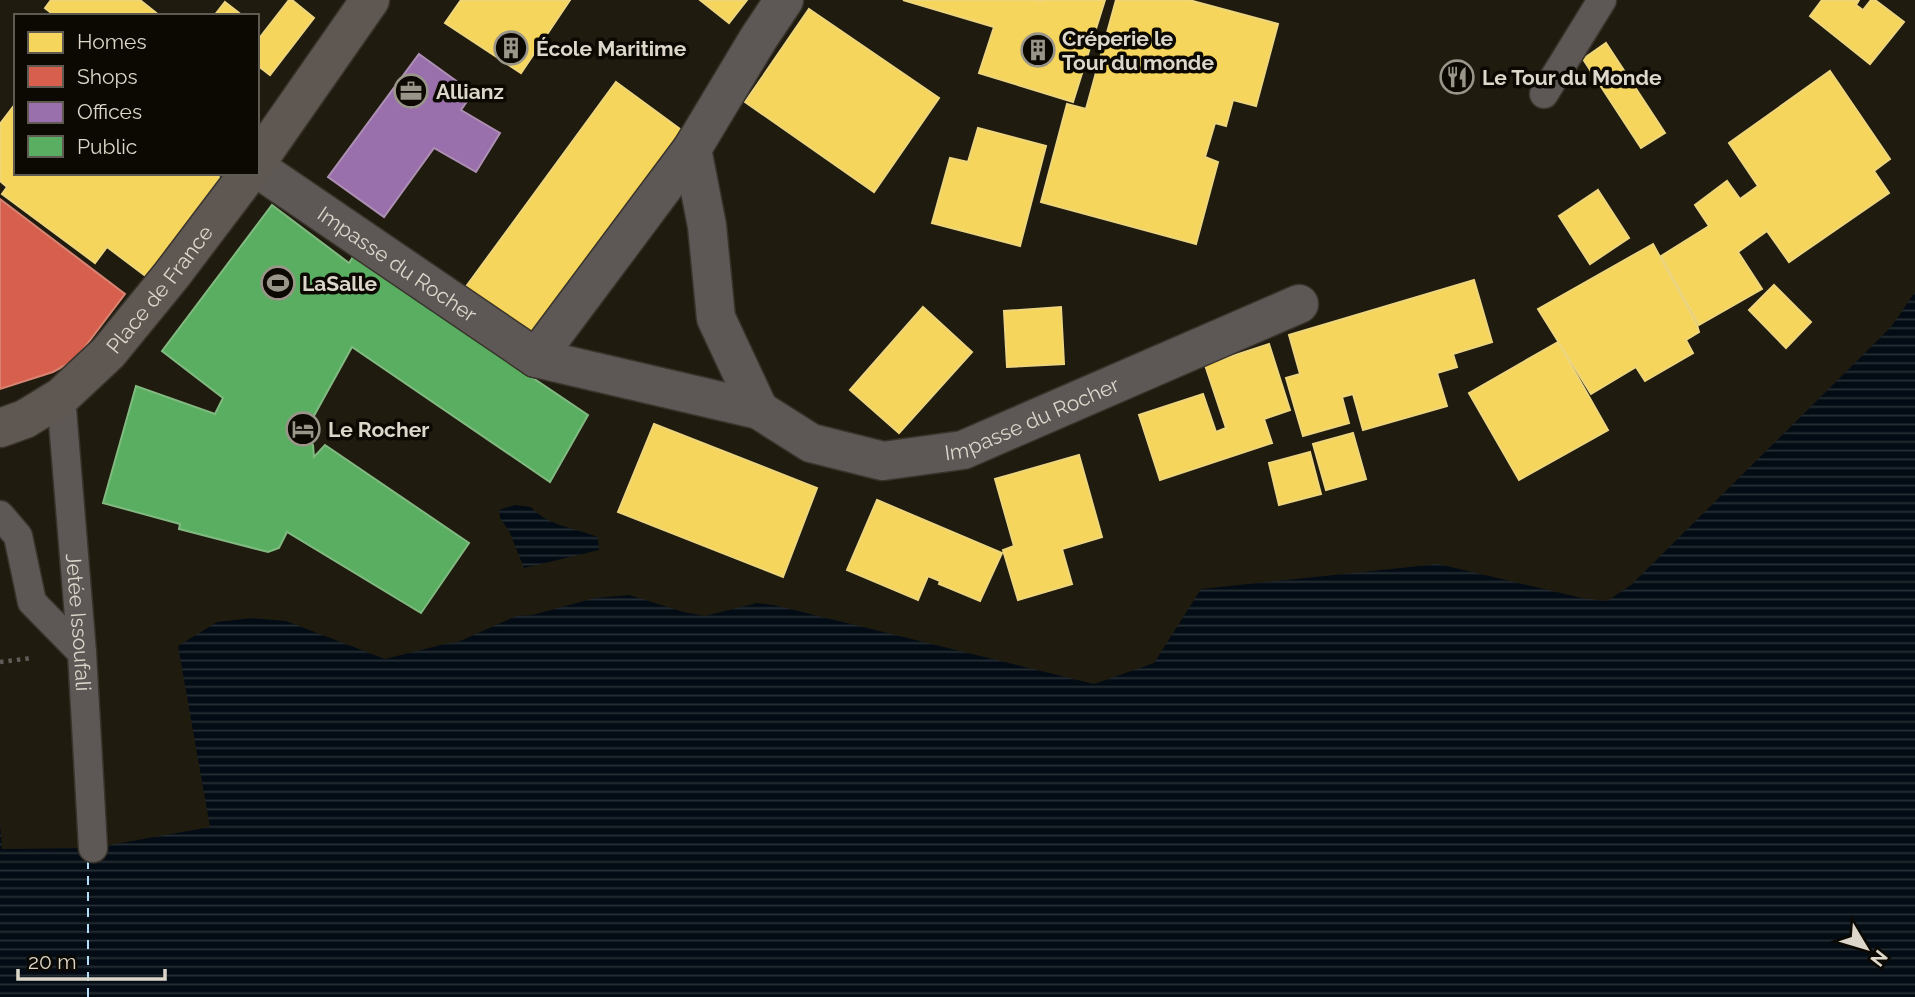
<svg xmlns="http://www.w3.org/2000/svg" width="1915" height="997" font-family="Raleway,sans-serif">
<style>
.water{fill:url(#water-rules)}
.homes{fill:#f6d55c;stroke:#eed67d;stroke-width:2}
.shops{fill:#d6604d;stroke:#d88472;stroke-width:2}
.offices{fill:#9970ab;stroke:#ad8fb4;stroke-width:2}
.public{fill:#5aae61;stroke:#81ba80;stroke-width:2}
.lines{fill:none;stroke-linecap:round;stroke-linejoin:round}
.ferry{stroke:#b2e0f9;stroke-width:2;stroke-dasharray:9 7;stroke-linecap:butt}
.service-casing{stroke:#39342b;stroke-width:31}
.minor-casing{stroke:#39342b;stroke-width:41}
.primary-casing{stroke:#39342b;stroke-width:41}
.path{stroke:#615c58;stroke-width:4.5;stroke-dasharray:3.5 5;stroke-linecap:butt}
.service{stroke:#5d5856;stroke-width:28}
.minor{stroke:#5d5856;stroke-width:38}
.primary{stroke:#5f5752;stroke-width:38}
.labels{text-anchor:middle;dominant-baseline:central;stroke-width:7;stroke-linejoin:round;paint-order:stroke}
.poi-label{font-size:21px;font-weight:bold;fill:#dcd7ca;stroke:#0c0903;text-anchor:start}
.street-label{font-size:21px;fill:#dcd7ca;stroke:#0c0903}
</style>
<defs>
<pattern id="water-rules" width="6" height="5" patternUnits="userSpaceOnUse" patternTransform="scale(1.75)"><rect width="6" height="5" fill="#030c14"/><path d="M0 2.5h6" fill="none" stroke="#272f35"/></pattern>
</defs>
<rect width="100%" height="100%" fill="#201b0f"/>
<!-- water -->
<g class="water">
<polygon points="1915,292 1915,997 0,997 0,823 2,849 93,848 210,827 178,646 217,622 252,618 286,621 385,659 445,644 458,642 516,616 532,615 595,598 629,595 684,612 705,616 757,603 774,605 1094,684 1154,663 1201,589 1438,564 1582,598 1607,601 1631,585 1891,327"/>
<path d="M515,505l16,2c17,19 44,21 67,30l1,13 -75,18 -15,-37 -9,-13 -1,-8z"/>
</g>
<!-- homes -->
<g class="homes">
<polygon points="51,0 140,0 160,16 55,16 45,8"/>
<polygon points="289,0 292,0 314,18 270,75 257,65 257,41"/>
<polygon points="461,0 570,0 521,73 445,23"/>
<polygon points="700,0 747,0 729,23"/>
<polygon points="903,0 1036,0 1041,1 1041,0 1105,0 1073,102 979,73 994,27"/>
<polygon points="1116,0 1189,0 1278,24 1256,106 1233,100 1226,126 1215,123 1205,157 1218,162 1196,244 1041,202 1067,104 1086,109"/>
<polygon points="1822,0 1859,0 1856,5 1863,10 1871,0 1875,0 1904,22 1870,64 1810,16"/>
<polygon points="225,2 243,16 214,16"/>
<polygon points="809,9 939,98 874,192 745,102"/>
<polygon points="1606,43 1665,133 1641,148 1583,59"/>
<polygon points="1830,71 1890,159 1874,171 1889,193 1789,262 1767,231 1738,252 1762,289 1699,325 1661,256 1709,226 1695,205 1727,181 1740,199 1758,186 1729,143"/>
<polygon points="616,82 684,132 533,337 465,288"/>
<polygon points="16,103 16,173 214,173 220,178 147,277 107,247 95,263 2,194 7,187 0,181 0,124"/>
<polygon points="978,128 1046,146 1020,246 932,223 950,158 968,162"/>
<polygon points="1598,190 1629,238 1590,264 1559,216"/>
<polygon points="1653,244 1697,325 1699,332 1686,340 1693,353 1645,381 1636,367 1591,394 1538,309"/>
<polygon points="1474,280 1492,342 1453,354 1457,367 1437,373 1447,406 1363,430 1353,394 1342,397 1349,423 1303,436 1286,378 1300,374 1289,335"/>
<polygon points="1774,285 1811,322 1786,348 1749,310"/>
<polygon points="923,307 972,352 899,433 850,390"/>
<polygon points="1061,307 1064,364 1007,367 1004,311"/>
<polygon points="1558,342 1608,430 1519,480 1469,393"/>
<polygon points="1269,344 1290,410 1264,419 1272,443 1160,480 1139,415 1203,394 1216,432 1226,428 1205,365"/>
<polygon points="654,424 817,488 783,577 618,512"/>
<polygon points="1353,433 1366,479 1326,490 1313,444"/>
<polygon points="1310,452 1321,494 1279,505 1269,463"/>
<polygon points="1079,455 1102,537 1062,549 1072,584 1018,600 1003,550 1014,546 995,479"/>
<polygon points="877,500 1002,553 980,601 939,584 940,581 928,576 918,600 847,570"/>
</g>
<!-- shops -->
<polygon class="shops" points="0,199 125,294 75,360 53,372 0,389"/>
<!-- offices -->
<polygon class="offices" points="419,54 473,93 461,110 500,133 476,172 434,148 384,217 328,177"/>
<!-- public -->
<polygon class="public" points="272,205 349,263 353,257 588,415 550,482 352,347 305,432 313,445 314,457 325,445 469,543 421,613 287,532 279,548 268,552 179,529 180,524 103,503 136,386 215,414 223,398 162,351"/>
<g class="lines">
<!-- ferry -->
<polyline class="ferry" points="88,997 88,862"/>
<defs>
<g id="service">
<polyline points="1544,94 1602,0"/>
<path id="s1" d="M61,397l21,256 11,195"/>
<polyline points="0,515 18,536 32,602 82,653"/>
</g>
<g id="minor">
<path id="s2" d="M692,149l15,77 9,92 43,92 52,33 72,18 80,-11 336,-146"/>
<path id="s3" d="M257,168l279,190 223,52"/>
<polyline points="536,358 692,149 758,39 784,0"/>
</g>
<g id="primary">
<polyline points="257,162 370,0"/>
<path id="s4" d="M0,428l25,-9 36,-22 47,-44 63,-77 78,-103"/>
</g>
</defs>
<!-- service casing -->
<use href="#service" class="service-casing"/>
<!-- minor casing -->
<use href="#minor" class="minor-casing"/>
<!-- primary casing -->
<use href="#primary" class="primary-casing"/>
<!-- path -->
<polyline class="path" points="0,662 32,658"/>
<!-- service -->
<use href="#service" class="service"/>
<!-- minor -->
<use href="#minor" class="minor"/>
<!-- primary -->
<use href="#primary" class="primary"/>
</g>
<!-- icons -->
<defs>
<symbol id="building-ring" viewBox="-11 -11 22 22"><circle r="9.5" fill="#0c0903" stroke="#9a9589" stroke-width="1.5"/><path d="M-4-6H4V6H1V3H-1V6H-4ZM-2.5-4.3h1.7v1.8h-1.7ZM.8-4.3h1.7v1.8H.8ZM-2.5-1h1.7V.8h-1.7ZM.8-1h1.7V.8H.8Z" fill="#9a9589"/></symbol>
<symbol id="restaurant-ring" viewBox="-11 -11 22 22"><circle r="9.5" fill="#0c0903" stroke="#9a9589" stroke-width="1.5"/><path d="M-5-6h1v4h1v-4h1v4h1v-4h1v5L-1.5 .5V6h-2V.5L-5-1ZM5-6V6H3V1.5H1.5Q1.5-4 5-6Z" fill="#9a9589"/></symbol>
<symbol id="office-ring" viewBox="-11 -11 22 22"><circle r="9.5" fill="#0c0903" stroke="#9a9589" stroke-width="1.5"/><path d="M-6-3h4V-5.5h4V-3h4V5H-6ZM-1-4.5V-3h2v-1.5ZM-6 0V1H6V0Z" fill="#9a9589"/></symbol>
<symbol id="stadium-ring" viewBox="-11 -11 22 22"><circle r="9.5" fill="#0c0903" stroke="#9a9589" stroke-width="1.5"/><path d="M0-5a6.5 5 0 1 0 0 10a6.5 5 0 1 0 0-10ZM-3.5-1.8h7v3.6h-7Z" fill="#9a9589"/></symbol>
<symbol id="hotel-ring" viewBox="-11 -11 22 22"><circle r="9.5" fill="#0c0903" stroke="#9a9589" stroke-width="1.5"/><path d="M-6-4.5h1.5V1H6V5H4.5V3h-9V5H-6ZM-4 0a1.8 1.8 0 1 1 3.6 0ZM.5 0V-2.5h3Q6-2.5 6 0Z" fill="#9a9589"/></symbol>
</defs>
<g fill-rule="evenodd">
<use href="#building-ring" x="492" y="29" width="38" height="38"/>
<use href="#building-ring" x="1019" y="31" width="38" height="38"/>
<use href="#restaurant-ring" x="1438" y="58" width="38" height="38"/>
<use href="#office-ring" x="392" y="72" width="38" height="38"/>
<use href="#stadium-ring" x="259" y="264" width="38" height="38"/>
<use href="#hotel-ring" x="284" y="410" width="38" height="38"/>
</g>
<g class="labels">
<!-- poi labels -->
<g class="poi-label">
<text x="1062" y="38">Créperie le<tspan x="1062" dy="24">Tour du monde</tspan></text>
<text x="536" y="48">École Maritime</text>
<text x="1482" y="77">Le Tour du Monde</text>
<text x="436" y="91">Allianz</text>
<text x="302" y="283">LaSalle</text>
<text x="328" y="429">Le Rocher</text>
</g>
<!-- street labels -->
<g class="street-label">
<text stroke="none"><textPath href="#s3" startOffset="170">Impasse du Rocher</textPath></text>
<text stroke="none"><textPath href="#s4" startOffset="215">Place de France</textPath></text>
<text stroke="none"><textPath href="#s2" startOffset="564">Impasse du Rocher</textPath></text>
<text stroke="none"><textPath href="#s1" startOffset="226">Jetée Issoufali</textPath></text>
</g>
</g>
<!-- legend -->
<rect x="14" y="14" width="245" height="161" fill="#0c0903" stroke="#5f5b53" stroke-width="2"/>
<rect x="28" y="32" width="35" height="21" fill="#f6d55c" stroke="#5f5b53" stroke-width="2"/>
<text x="77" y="49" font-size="21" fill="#dcd7ca">Homes</text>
<rect x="28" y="66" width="35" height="21" fill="#d6604d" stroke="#5f5b53" stroke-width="2"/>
<text x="77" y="84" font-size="21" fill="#dcd7ca">Shops</text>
<rect x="28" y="102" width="35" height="21" fill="#9970ab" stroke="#5f5b53" stroke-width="2"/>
<text x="77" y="119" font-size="21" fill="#dcd7ca">Offices</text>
<rect x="28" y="136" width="35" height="21" fill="#5aae61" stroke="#5f5b53" stroke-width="2"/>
<text x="77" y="154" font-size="21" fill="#dcd7ca">Public</text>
<!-- north arrow -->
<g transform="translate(1866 948) rotate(128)" stroke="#0c0903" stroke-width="5" paint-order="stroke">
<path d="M0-5L12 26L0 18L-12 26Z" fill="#dcd7ca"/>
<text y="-10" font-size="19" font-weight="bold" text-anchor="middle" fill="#dcd7ca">N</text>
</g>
<!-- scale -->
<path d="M18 969v10h147v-10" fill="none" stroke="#dcd7ca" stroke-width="3.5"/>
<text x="28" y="969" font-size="21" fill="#dcd7ca" stroke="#0c0903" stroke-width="5" paint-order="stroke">20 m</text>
</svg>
